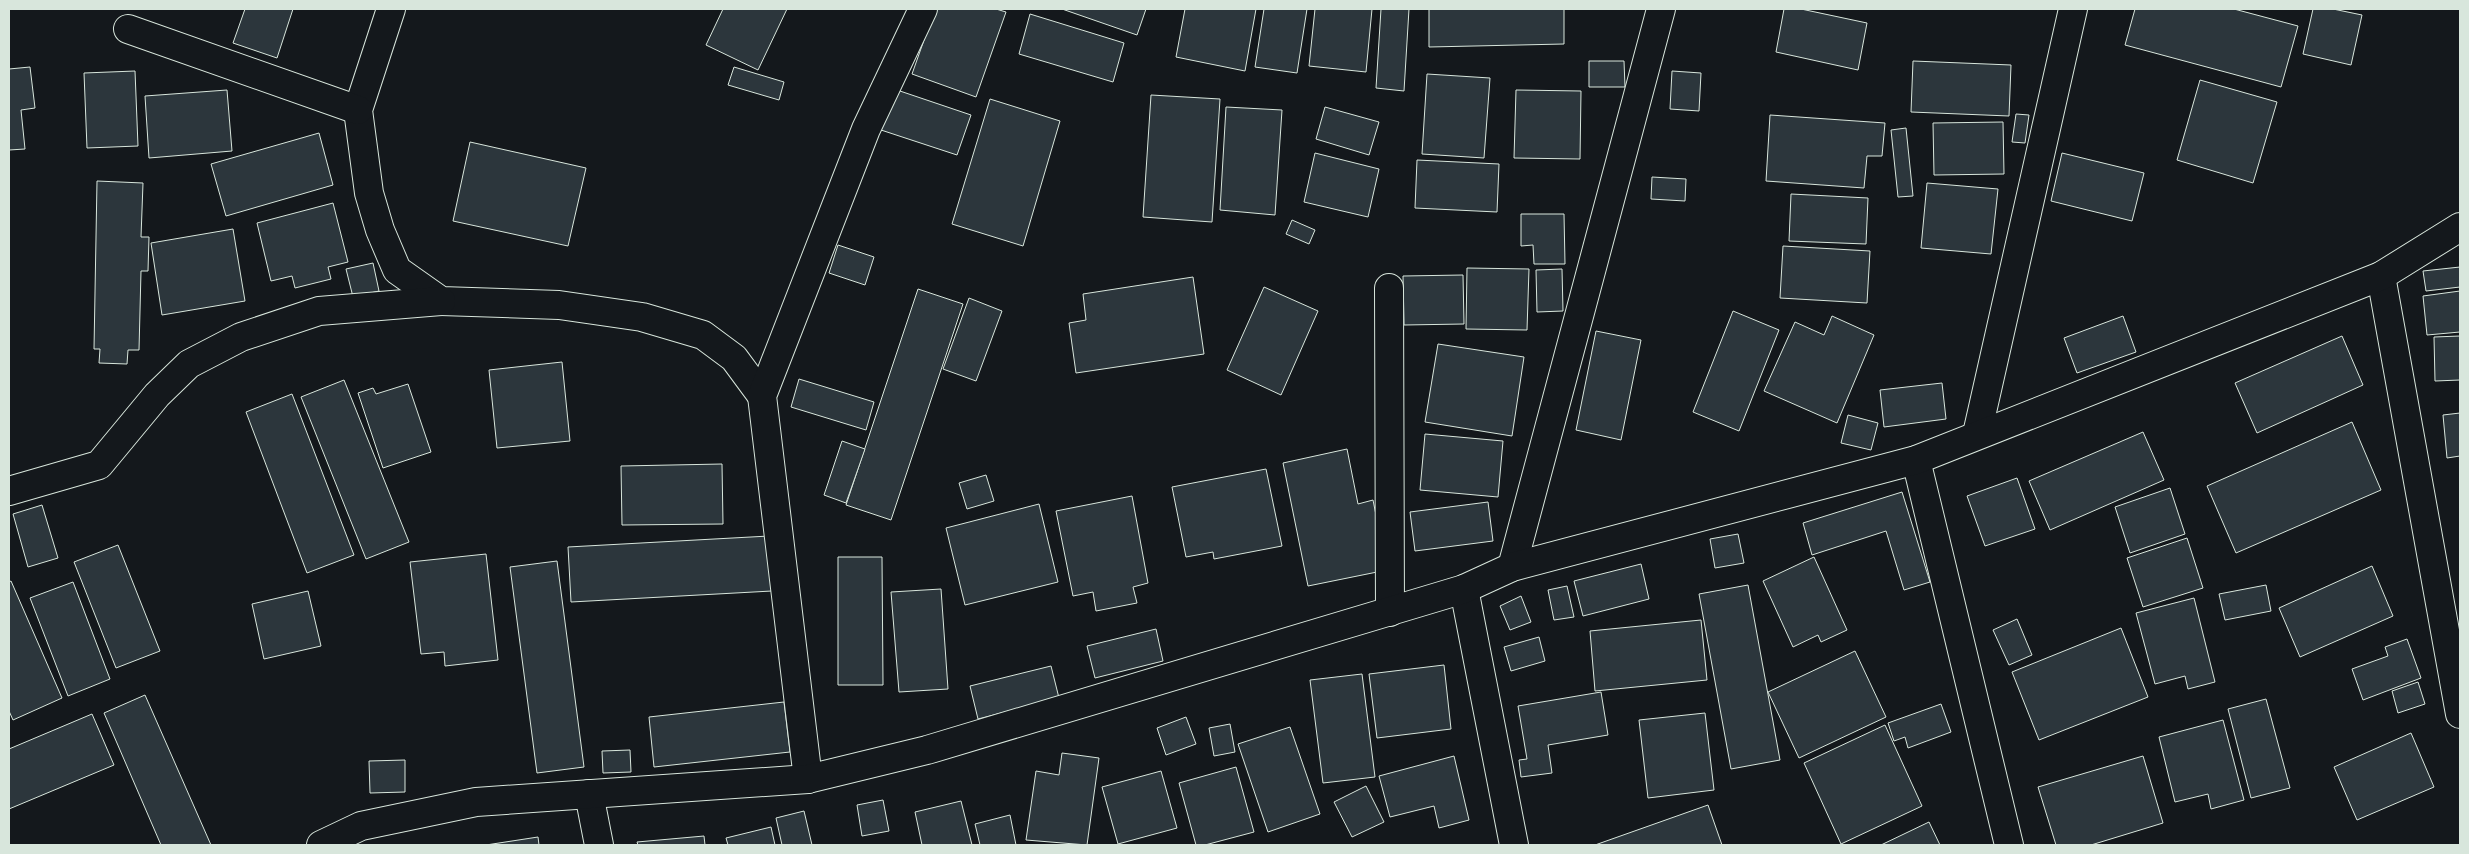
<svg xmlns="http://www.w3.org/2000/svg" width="2469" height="854" font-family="Karla,sans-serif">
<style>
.building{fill:#2c363c;stroke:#d8e6dc}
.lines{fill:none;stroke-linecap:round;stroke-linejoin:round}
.street-casing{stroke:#d8e6dc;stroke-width:30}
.street{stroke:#14181c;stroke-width:28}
</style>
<rect width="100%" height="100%" fill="#14181c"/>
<!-- building -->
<g class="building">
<polygon points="245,9 293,9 277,58 233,43"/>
<polygon points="723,9 787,9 758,70 706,45"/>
<polygon points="935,9 996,9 1006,12 976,97 912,74"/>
<polygon points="1062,9 1146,9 1137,35"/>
<polygon points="1185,9 1256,9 1245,71 1176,57"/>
<polygon points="1264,9 1307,9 1297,73 1255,67"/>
<polygon points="1315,9 1372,9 1366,72 1309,66"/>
<polygon points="1381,9 1409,9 1404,91 1376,88"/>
<polygon points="1429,9 1564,9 1564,44 1429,47"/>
<polygon points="1784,9 1801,9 1867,23 1858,70 1776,52"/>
<polygon points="2135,9 2234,9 2298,26 2281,87 2125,45"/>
<polygon points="2313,9 2333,9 2362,15 2351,65 2303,54"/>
<polygon points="1030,14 1124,43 1113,82 1019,54"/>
<polygon points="1589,61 1624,61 1625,87 1589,87"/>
<polygon points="1913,61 2011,65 2009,116 1911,112"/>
<polygon points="30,67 35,108 21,110 25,149 9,150 9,69"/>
<polygon points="734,67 784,82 779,100 728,85"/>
<polygon points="135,71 138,146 87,148 84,73"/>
<polygon points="1672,71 1701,73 1699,111 1670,109"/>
<polygon points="1427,74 1490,78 1484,158 1422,154"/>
<polygon points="2200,80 2277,102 2253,183 2177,160"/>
<polygon points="894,89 971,115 957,155 881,130"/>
<polygon points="227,90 232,151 149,158 145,96"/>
<polygon points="1516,90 1581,91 1580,159 1514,158"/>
<polygon points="1151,95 1220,99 1212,222 1143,217"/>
<polygon points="990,99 1060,121 1023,246 952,224"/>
<polygon points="1226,107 1282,110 1275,215 1220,210"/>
<polygon points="1325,107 1379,122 1369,155 1316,139"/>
<polygon points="2016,114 2029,115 2025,143 2012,142"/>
<polygon points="1770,115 1885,123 1882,156 1867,156 1864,188 1766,181"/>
<polygon points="2003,122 2004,174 1934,175 1933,123"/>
<polygon points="1906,128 1913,196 1898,197 1891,130"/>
<polygon points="319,133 333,185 226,216 211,164"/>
<polygon points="470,142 586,168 568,246 453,221"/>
<polygon points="1315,153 1379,169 1368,217 1304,202"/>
<polygon points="2062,153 2144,173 2132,221 2051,201"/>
<polygon points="1417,160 1499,164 1497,212 1415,208"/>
<polygon points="1652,177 1686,179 1685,201 1651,199"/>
<polygon points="97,181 143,183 141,237 149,237 148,271 141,271 139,350 128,350 127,364 99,363 100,349 94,349"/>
<polygon points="1927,183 1998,189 1991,254 1921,248"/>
<polygon points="1791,194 1868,198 1866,244 1789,241"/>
<polygon points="333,203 348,262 328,267 331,279 295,288 292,276 271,281 257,223"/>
<polygon points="1521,214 1564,214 1565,264 1534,264 1533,245 1521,246"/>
<polygon points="1292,220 1315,230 1309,244 1286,234"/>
<polygon points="233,229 245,301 162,315 151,243"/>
<polygon points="838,245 874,257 865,285 829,273"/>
<polygon points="1783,246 1870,251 1867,303 1780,298"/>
<polygon points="373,263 379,291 353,297 346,269"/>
<polygon points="2460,267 2460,287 2426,291 2423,271"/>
<polygon points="1467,268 1529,269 1527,330 1466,329"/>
<polygon points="1562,269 1563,311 1537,312 1536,270"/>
<polygon points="1463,275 1464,324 1404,325 1403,276"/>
<polygon points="1193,277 1204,354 1076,373 1069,323 1086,320 1083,294"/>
<polygon points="1264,287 1318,311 1281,395 1227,370"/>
<polygon points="918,289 963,304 891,520 846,505"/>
<polygon points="2460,291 2460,332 2427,335 2423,296"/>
<polygon points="969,298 1002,311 976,381 943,369"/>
<polygon points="1733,311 1779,330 1739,431 1693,412"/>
<polygon points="1832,316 1874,335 1837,423 1764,391 1795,322 1824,335"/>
<polygon points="2123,316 2136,352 2077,373 2064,338"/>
<polygon points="1596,331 1641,340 1621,440 1576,430"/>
<polygon points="2342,336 2363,385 2257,433 2235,383"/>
<polygon points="2460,336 2460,380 2435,381 2434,337"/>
<polygon points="1438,344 1524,357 1512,436 1425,422"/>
<polygon points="562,362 570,441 497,448 489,370"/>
<polygon points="799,379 874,402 866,430 791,407"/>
<polygon points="344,380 409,542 366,559 301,397"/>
<polygon points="1942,383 1946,419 1884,427 1880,390"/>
<polygon points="408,384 431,452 383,468 358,393 373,388 376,394"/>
<polygon points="292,394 354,555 307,573 246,412"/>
<polygon points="2460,413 2460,456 2447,458 2443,415"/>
<polygon points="1848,415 1878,423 1871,450 1841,443"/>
<polygon points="2352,422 2381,490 2236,553 2207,486"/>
<polygon points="2143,432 2164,480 2050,530 2029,481"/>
<polygon points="1425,434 1503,441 1498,497 1420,490"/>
<polygon points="842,441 865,449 846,503 824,495"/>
<polygon points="1347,449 1358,504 1373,500 1387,570 1308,586 1283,463"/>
<polygon points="722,464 723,524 622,525 621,466"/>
<polygon points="1266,469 1282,546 1214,559 1213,552 1186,557 1172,487"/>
<polygon points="986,475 994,501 967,509 959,483"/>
<polygon points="2017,478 2035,529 1985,546 1967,496"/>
<polygon points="2170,488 2185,534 2130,553 2115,507"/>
<polygon points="1902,492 1930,582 1904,590 1886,531 1812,555 1803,523"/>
<polygon points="1132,496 1148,583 1133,587 1137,603 1096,611 1093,592 1073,596 1056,511"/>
<polygon points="1488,502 1493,541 1415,551 1410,512"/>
<polygon points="1039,504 1058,582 965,605 946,528"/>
<polygon points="42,505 58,558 28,567 13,514"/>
<polygon points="1738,534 1744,563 1715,568 1710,539"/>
<polygon points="769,536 772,591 571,602 568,547"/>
<polygon points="2187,538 2203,588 2143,607 2127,558"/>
<polygon points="118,545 160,651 116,668 74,562"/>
<polygon points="486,554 498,660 445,666 444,652 421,654 410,562"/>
<polygon points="838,557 882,557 883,685 838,685"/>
<polygon points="1814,557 1847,630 1821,642 1818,635 1793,647 1763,581"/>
<polygon points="557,561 584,767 537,773 510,567"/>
<polygon points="1641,564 1649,599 1583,616 1574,581"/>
<polygon points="2372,566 2393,616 2300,657 2279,608"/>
<polygon points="11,581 62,698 13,720 9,711 9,582"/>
<polygon points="73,582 110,679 68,696 30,598"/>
<polygon points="1748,585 1780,760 1731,769 1699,594"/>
<polygon points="2266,585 2271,611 2225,620 2219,594"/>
<polygon points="1567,586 1574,617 1554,620 1548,590"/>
<polygon points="941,589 948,689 899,692 891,592"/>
<polygon points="308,591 321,646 264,659 252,604"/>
<polygon points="1521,596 1531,622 1510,630 1500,606"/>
<polygon points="2194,598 2215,682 2188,689 2185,676 2155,684 2136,613"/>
<polygon points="2017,619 2032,655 2009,665 1993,630"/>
<polygon points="1701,620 1707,680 1595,691 1590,631"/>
<polygon points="2121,628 2148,697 2039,740 2012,672"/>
<polygon points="1156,629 1163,661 1095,678 1087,646"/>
<polygon points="1539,637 1545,661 1511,671 1504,647"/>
<polygon points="2407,639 2421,678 2363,700 2352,669 2388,656 2385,647"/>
<polygon points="1855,651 1886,717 1799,758 1768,692"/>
<polygon points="1444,665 1451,729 1377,738 1369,674"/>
<polygon points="1051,666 1059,698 978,719 970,686"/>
<polygon points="1362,674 1375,777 1323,783 1310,680"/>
<polygon points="2418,682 2425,704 2398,713 2392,691"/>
<polygon points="1601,692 1608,735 1548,745 1552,773 1521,777 1519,760 1527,759 1518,706"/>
<polygon points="145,695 211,845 161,845 104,713"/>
<polygon points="2266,699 2290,788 2251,798 2228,709"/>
<polygon points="784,702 790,752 654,767 649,717"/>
<polygon points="1941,704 1951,732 1908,748 1905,737 1894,741 1888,723"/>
<polygon points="1705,713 1714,790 1648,798 1639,720"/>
<polygon points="92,714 114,765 9,809 9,749"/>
<polygon points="1186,717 1196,744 1166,755 1157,728"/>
<polygon points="2223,720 2244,800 2211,809 2208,794 2175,802 2159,737"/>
<polygon points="1230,724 1235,752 1214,756 1209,728"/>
<polygon points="1885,725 1922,806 1841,844 1804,763"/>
<polygon points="1290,727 1320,814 1268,832 1238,744"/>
<polygon points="2411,733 2434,787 2357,820 2334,767"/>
<polygon points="630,750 631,772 603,773 602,751"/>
<polygon points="1062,753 1099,758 1087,845 1026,840 1036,771 1059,775"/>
<polygon points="1454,756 1469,820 1439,828 1434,806 1390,817 1379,776"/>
<polygon points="2143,756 2163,823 2091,845 2056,845 2038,787"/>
<polygon points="405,760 405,792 370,793 369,761"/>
<polygon points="1236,767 1254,832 1205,845 1196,845 1179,783"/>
<polygon points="1161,771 1177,828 1118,844 1102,787"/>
<polygon points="1366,786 1384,822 1352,837 1334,802"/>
<polygon points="883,800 889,831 862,836 857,805"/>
<polygon points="961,801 972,845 922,845 915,812"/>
<polygon points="1708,805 1722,845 1595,845"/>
<polygon points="804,811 812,845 782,845 776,818"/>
<polygon points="1010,815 1016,845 980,845 975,824"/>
<polygon points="1929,822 1940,845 1881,845"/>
<polygon points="771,827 775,845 728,845 726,838"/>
<polygon points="704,836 705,845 638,845 637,842"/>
<polygon points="538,837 539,845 486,845"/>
</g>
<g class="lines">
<defs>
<g id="street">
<polyline points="391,9 358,110 369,193 380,230 397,270 441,301 559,305 642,317 703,335 734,358 762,396"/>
<polyline points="128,29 358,110"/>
<polyline points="2381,276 2460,714"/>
<polyline points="1389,288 1390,612"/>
<polyline points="1977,434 2073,9"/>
<polyline points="1916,460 2009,845"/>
<polyline points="9,491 99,465 157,395 189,364 241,337 319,311 441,301"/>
<polyline points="1512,567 1661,9"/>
<polyline points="1464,589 1514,845"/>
<polyline points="808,779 762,396 866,129 923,9"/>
<polyline points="589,794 599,845"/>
<polyline points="321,845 361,826 476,802 808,779 927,750 1464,589 1512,567 1916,460 2381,276 2460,227"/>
</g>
</defs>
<!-- street casing -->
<use href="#street" class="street-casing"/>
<!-- street -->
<use href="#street" class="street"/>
</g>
<!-- border -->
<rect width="2469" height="854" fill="none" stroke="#d8e6dc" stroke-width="20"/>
</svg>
